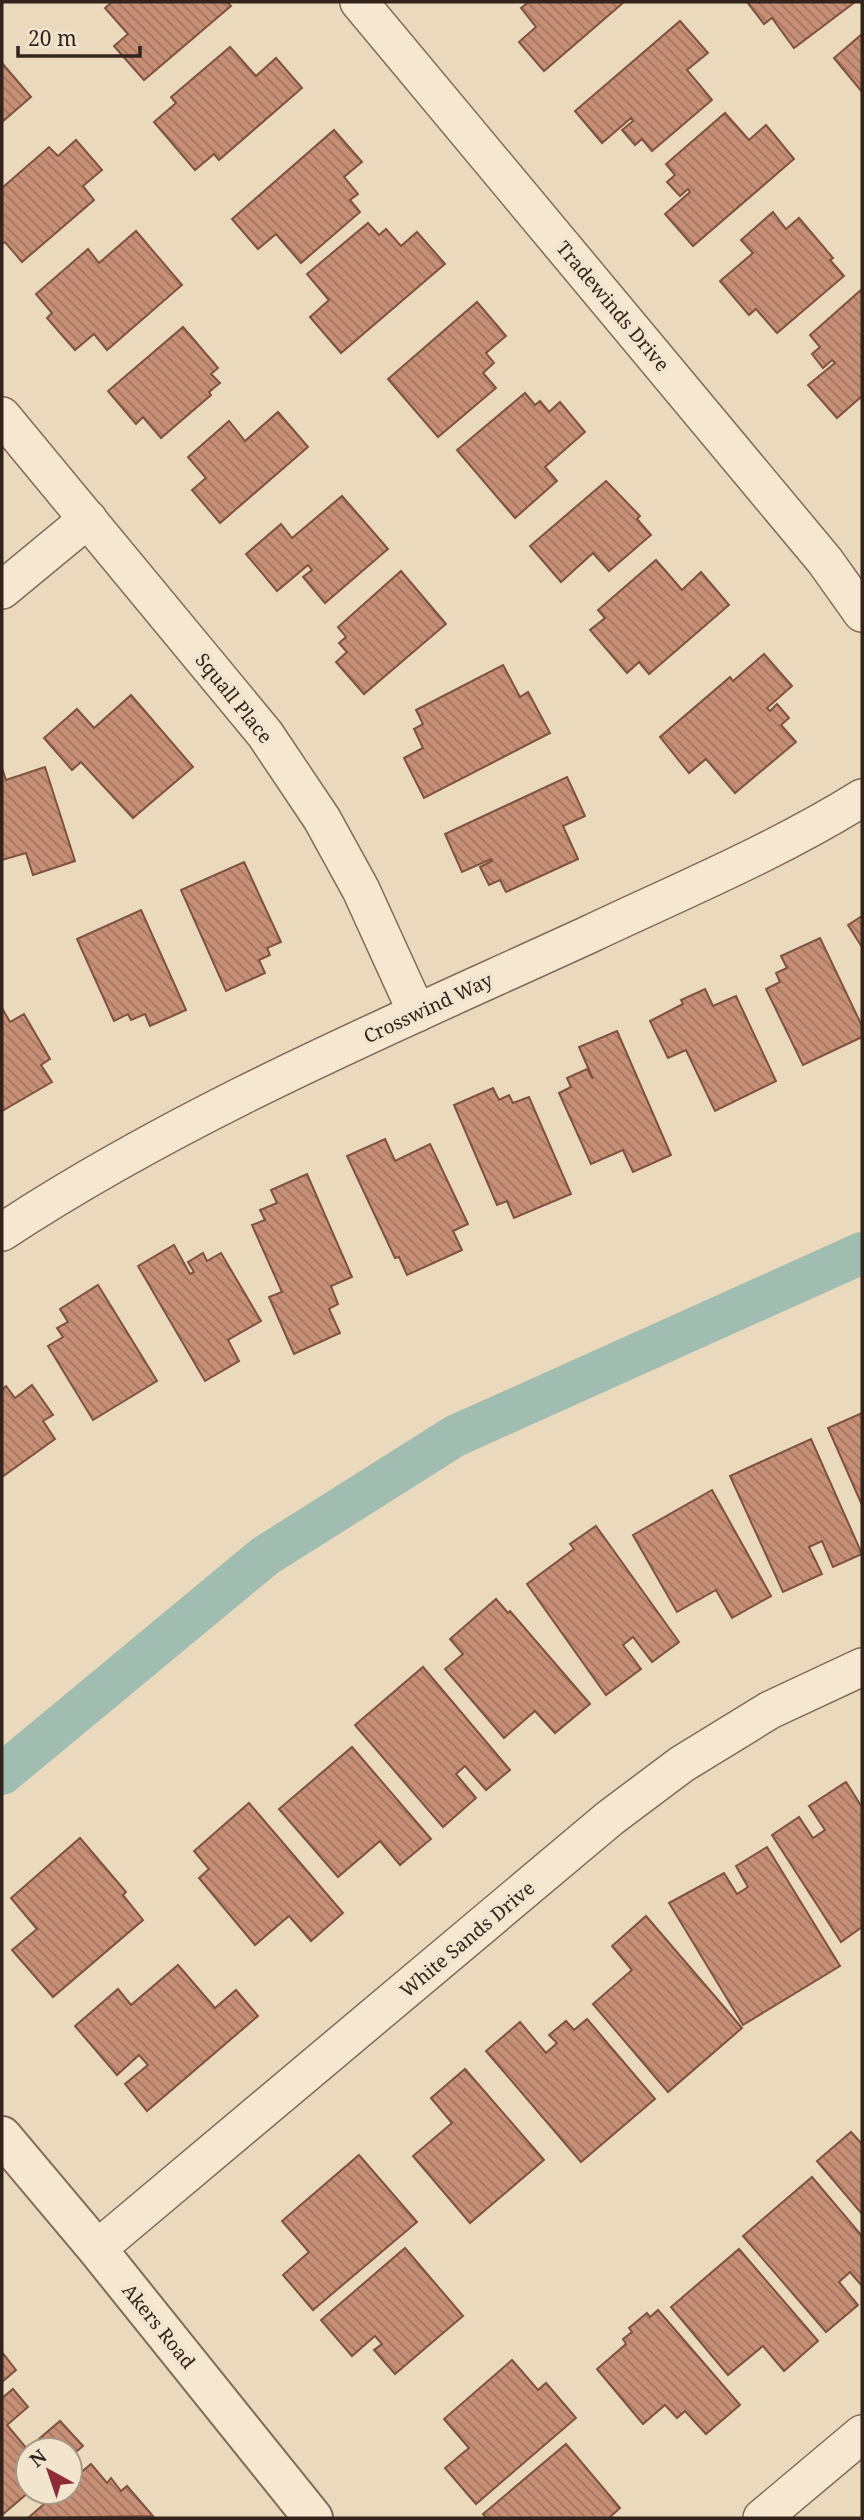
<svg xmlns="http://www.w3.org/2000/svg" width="864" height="2520" font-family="'Noto Serif',serif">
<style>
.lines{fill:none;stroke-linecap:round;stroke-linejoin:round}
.canal{stroke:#a1bdb2;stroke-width:42}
.building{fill:url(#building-back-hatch);stroke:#7f523f;stroke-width:2}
.minor-casing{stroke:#826a58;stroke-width:40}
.tertiary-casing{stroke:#826a58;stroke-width:42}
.minor{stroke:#f6e7d1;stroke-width:37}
.tertiary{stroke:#f6e7d1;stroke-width:38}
.labels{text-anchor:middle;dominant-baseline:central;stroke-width:7;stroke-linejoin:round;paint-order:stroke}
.street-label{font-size:19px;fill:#32241c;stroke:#f3e4cd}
</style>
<defs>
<pattern id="building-back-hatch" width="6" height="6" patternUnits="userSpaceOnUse" patternTransform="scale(1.75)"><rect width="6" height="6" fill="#c78f76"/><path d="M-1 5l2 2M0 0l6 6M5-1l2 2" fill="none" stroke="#a27560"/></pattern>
</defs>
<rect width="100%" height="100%" fill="#ebd9be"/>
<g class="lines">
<!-- canal -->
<polyline class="canal" points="2,1774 265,1556 455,1436 862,1253"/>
</g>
<!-- building -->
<g class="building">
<polygon points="112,2 227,2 231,6 144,80 114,46 128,34 105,8"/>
<polygon points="529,2 624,2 544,71 519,42 536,27 521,8"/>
<polygon points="747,2 855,2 794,48 772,18 764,24"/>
<polygon points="680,21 708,53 687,70 712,100 652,151 642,139 635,145 622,130 633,121 631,118 602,143 575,111"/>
<polygon points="862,34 862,92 834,58"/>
<polygon points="230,47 256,76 276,58 302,88 219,160 214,154 195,170 154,122 176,103 171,97"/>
<polygon points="2,63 31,97 2,122"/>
<polygon points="725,113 749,140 766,125 794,159 693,246 665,214 690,192 688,189 680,196 667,182 675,175 666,164"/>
<polygon points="334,130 362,162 344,177 358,194 350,200 360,212 301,263 276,234 258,249 232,219"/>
<polygon points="76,140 102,170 83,186 94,200 22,262 5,242 2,244 2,188 49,147 58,156"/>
<polygon points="773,212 786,229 799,218 833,258 830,260 844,276 777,333 756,309 749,315 720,281 753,253 741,240"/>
<polygon points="368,223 379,235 386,229 401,246 417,232 445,264 341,353 310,317 329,300 307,274"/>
<polygon points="136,231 182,285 107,350 94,334 75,350 47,318 52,313 36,294 88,249 99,263"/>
<polygon points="862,289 862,396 837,418 808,385 835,363 832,360 823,368 812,354 820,347 810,335"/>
<polygon points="477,302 506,336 486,353 494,363 483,373 496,388 438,437 388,379"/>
<polygon points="183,327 218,368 211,374 220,383 209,392 211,395 161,438 143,417 136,424 108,391"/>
<polygon points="525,393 535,405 540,401 549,412 560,402 585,432 545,467 557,481 515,518 457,450"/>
<polygon points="278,412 308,447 220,523 192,490 206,478 188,457 229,421 245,441"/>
<polygon points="606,481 640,516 637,519 651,535 609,571 593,553 561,582 530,546"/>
<polygon points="342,496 388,549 325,603 303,577 312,570 308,565 277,591 246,554 281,524 292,538"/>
<polygon points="656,560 682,590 701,572 729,605 649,674 639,662 627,673 590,630 605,618 598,610"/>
<polygon points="401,571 446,624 364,694 336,662 347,652 339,643 346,637 338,627"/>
<polygon points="764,654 792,686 767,708 770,711 777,704 789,718 781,725 796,742 735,793 706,759 689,773 660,737 730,677 733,681"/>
<polygon points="503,665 520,697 528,692 550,733 424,798 404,758 423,748 414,729 423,724 416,710"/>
<polygon points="131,695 193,767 133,818 81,762 72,770 44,738 77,709 94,728"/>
<polygon points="45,767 75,861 33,875 26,853 2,860 2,768 6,780"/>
<polygon points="567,777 585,816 563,826 578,859 506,892 500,880 489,885 480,867 492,861 491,859 462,872 445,834"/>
<polygon points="244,862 281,942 267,948 270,955 259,960 265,973 226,991 181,890"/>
<polygon points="141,910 186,1010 150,1026 145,1014 131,1020 128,1014 114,1021 77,939"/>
<polygon points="862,916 862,947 848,925"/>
<polygon points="820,938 862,1026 862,1037 803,1065 766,989 780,982 776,973 787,968 781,956"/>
<polygon points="705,989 713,1006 736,996 776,1081 715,1111 686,1050 668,1058 650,1021 683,1004 681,1000"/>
<polygon points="2,1008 10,1022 24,1014 50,1059 41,1065 52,1082 2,1111"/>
<polygon points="617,1031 671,1155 633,1172 623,1150 591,1164 559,1093 571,1087 567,1078 587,1069 593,1079 579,1047"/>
<polygon points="493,1088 499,1100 509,1095 513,1103 529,1097 571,1194 514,1218 507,1201 497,1205 454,1105"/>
<polygon points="385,1139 395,1161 430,1144 468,1224 453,1231 462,1250 407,1275 399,1257 395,1258 347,1156"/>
<polygon points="307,1174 352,1277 331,1286 338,1304 329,1309 340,1333 294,1354 269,1297 282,1292 252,1225 265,1220 260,1210 277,1203 271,1190"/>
<polygon points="174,1245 190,1274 194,1272 188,1262 203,1253 207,1261 221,1253 261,1321 228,1340 239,1361 205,1381 138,1266"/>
<polygon points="98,1285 157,1381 93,1420 48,1346 63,1337 57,1328 68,1322 60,1309"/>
<polygon points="32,1385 53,1415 43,1421 55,1439 2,1477 2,1390 6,1386 15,1398"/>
<polygon points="862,1413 862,1505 828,1428"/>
<polygon points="811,1439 862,1554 833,1567 822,1541 809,1547 822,1574 783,1592 730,1476"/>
<polygon points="712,1490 771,1596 732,1618 716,1590 677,1612 633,1535"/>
<polygon points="596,1526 679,1642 652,1662 633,1637 623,1645 641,1669 606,1695 527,1584 574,1549 570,1544"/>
<polygon points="496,1599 508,1613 510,1611 590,1704 555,1733 535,1711 504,1738 445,1669 463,1654 450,1639"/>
<polygon points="423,1667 510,1770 486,1790 465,1766 456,1774 476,1798 443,1827 355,1725"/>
<polygon points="352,1747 431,1839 400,1865 380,1841 338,1877 279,1809"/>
<polygon points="846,1782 862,1807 862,1927 841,1942 772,1835 799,1817 813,1838 825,1830 809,1806"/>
<polygon points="249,1803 343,1913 311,1941 289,1916 255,1945 199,1878 209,1869 194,1851"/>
<polygon points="80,1838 126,1892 123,1895 143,1920 53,1997 12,1950 37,1929 11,1898"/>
<polygon points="767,1847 840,1966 743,2025 669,1903 724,1873 737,1894 748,1887 736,1866"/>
<polygon points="646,1916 742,2028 668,2092 593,2004 632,1970 612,1946"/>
<polygon points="178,1965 215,2008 236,1990 258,2016 147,2111 125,2084 148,2065 139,2055 117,2075 75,2026 118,1989 131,2005"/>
<polygon points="587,2019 655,2099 581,2162 486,2051 520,2022 546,2053 557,2043 549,2035 566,2021 574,2030"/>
<polygon points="465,2069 544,2160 470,2223 413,2156 452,2123 431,2098"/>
<polygon points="851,2132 862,2144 862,2214 817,2161"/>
<polygon points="359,2155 417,2222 313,2310 283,2275 309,2252 282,2221"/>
<polygon points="812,2177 862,2236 862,2286 850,2272 839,2282 858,2305 826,2332 743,2236"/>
<polygon points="405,2248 463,2316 395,2374 374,2350 382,2344 375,2336 352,2356 321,2320"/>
<polygon points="739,2249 818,2341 784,2371 763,2346 728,2375 671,2307"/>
<polygon points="658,2310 740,2405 706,2434 685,2411 677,2418 665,2405 643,2424 597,2369 626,2344 623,2339 632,2332 629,2328 647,2313 650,2317"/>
<polygon points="2,2352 16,2370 2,2382"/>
<polygon points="512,2360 538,2390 546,2383 576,2418 476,2504 445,2468 469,2448 444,2419"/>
<polygon points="13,2389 28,2407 7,2425 27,2449 60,2421 83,2446 70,2457 70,2450 28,2450 29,2492 2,2515 2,2398"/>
<polygon points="566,2444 620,2508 609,2518 487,2518 483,2514"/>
<polygon points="91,2464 107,2483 111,2478 121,2491 127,2486 153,2516 28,2518 58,2492 70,2492 70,2482"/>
</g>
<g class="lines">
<defs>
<g id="minor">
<polyline points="359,2 825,561 862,613"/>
<polyline points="2,416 265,734 322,819 361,890 417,1013"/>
<polyline points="2,590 88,519"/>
<path d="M2,1232c184,-121 390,-207 590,-299 91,-43 185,-82 270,-135"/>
<polyline points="97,2249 610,1818 682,1764 770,1710 862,1667"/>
<polyline points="762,2518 862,2434"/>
</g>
<polyline id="tertiary" points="2,2136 97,2249 313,2518"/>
</defs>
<!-- minor casing -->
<use href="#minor" class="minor-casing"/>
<!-- tertiary casing -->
<use href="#tertiary" class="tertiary-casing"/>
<!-- minor -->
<use href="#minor" class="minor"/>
<!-- tertiary -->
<use href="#tertiary" class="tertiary"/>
</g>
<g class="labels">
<!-- street labels -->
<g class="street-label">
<text transform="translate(613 306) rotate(50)">Tradewinds Drive</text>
<text transform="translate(234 698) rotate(51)">Squall Place</text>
<text transform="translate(428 1008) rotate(-25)">Crosswind Way</text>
<text transform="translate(467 1939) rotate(-40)">White Sands Drive</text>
<text transform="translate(159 2326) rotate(51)">Akers Road</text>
</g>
</g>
<!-- border -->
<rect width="864" height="2520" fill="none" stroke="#32241c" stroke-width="7"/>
<!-- north arrow -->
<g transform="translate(49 2471) rotate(320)"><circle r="33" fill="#f3e4cd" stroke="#a69786" stroke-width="2"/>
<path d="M0-5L12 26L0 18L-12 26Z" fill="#8d2c37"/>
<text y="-10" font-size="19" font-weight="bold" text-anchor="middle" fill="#32241c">N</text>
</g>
<!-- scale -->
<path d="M18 46v10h122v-10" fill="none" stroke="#32241c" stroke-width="3.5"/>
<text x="28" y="46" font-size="21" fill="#32241c" stroke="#f3e4cd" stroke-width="5" paint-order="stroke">20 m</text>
</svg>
